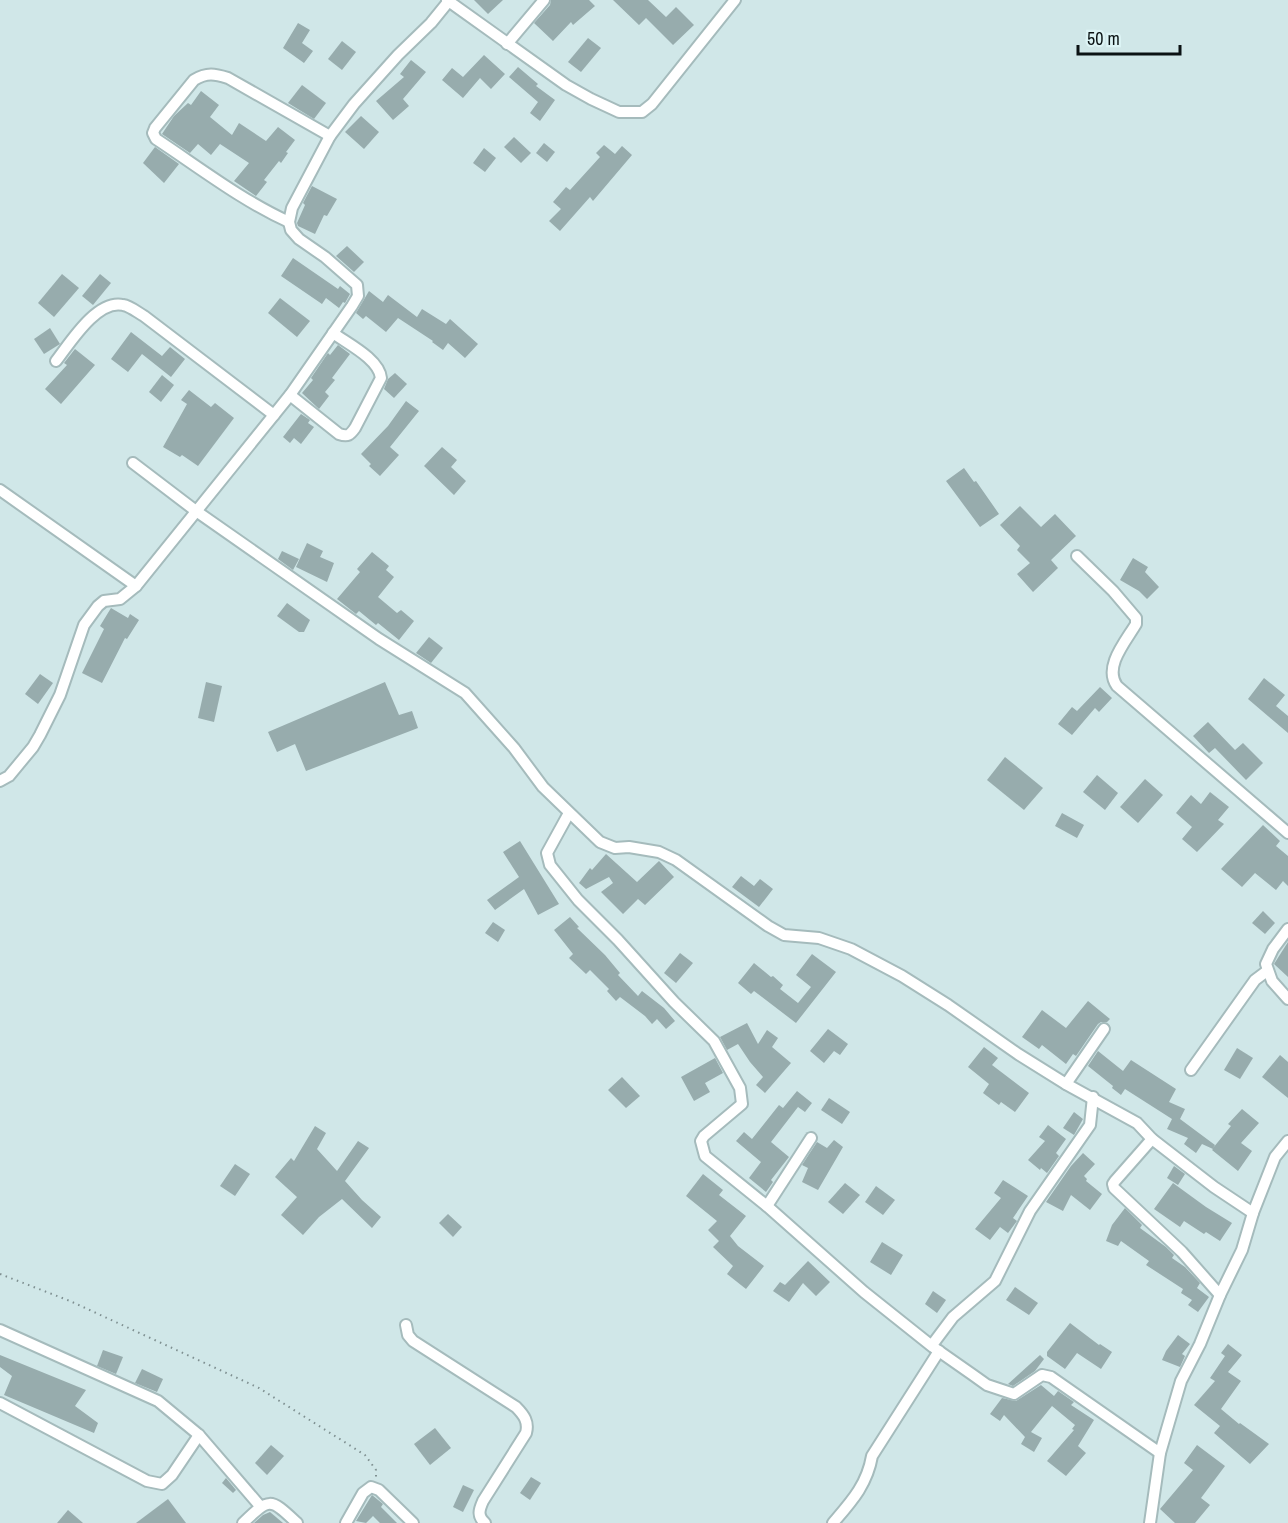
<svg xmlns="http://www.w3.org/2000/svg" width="1288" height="1523" font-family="'Archivo Narrow',sans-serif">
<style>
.building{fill:#97acad}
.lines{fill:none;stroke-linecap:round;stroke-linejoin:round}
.street-casing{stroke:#a5bbbc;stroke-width:14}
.path{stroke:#7e8f90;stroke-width:2;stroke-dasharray:1.5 4.5;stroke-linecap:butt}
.street{stroke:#fff;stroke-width:10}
</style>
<rect width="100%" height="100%" fill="#d0e7e8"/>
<!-- building -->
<g class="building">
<polygon points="474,0 503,0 488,14"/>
<polygon points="551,0 589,0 595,6 573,25 571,22 553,41 534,23 550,5"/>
<polygon points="613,0 648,0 666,17 676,7 694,25 673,45 646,18 639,25"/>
<polygon points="298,23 310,30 302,43 313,51 304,63 283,48"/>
<polygon points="588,38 601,48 581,72 568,62"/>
<polygon points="342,41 356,52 342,70 328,59"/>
<polygon points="484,55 505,74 491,89 480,78 463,98 442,80 452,68 463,77"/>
<polygon points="411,60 426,72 403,99 409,106 393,120 376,101 404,77 400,74"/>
<polygon points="518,67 538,84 536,86 555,100 540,121 530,113 538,102 509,77"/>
<polygon points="302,85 326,103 314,119 288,103"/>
<polygon points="201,91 219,105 210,117 232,135 239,123 266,141 278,127 295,140 286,152 288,153 281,163 279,161 264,180 267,182 256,196 234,181 249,163 220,144 211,155 198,144 190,153 162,134 174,116 188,103 191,105"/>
<polygon points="361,116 379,132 364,149 345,132"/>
<polygon points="514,137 531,153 521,163 504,147"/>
<polygon points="544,143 555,152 547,162 536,153"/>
<polygon points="604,145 615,154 622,146 632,155 593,201 590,197 560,231 549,221 561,209 553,202 566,187 570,190 600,157 596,153"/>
<polygon points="155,147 179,164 164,183 143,163"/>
<polygon points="484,148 496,158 485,172 473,163"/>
<polygon points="312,186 337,199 327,216 324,215 315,234 298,226 297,223 305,205 303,203"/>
<polygon points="347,246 364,262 354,272 336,256"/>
<polygon points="293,258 338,289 340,286 350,294 345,303 343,302 339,308 326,298 322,304 281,276"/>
<polygon points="62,274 79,288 54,317 38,303"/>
<polygon points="100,274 111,283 93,305 82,296"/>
<polygon points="369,291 383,302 388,295 417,317 422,309 446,324 450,319 478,344 465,358 448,343 443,350 432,342 433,341 398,318 386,332 366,316 363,319 356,313"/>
<polygon points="280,298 310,321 297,337 268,313"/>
<polygon points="50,328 60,344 44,354 34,339"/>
<polygon points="131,332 162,356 170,347 185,359 171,377 142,354 128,372 111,359"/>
<polygon points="338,345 350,354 332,378 335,380 325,392 329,396 319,409 302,393 313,380 311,378 328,353 330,355"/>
<polygon points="75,349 95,365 61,404 45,389 67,365 64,363"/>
<polygon points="395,373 407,384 394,398 384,389 388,379"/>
<polygon points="162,375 174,385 161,402 149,392"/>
<polygon points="189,390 211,407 215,403 234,418 198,466 182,455 180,457 163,447 187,404 181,400"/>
<polygon points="406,401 419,411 390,447 399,455 380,476 369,466 371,464 361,454 388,426"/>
<polygon points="301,414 310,420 308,423 314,427 301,444 294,438 290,443 283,437"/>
<polygon points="442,447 457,460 451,467 466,481 454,495 424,466"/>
<polygon points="964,468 974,482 976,481 999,514 980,527 946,481"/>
<polygon points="1020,506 1041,527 1055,514 1076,536 1051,560 1058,568 1033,592 1017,574 1030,563 1017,550 1020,546 1000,525"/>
<polygon points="307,543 323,551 320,557 334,563 327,582 296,567"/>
<polygon points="282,551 299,559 293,570 278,559"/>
<polygon points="372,552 389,566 386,570 394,577 378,597 397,613 401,610 414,621 399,640 378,623 376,625 359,611 356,614 337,599 360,572 357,569"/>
<polygon points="1133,558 1148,567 1145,572 1159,587 1147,599 1139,591 1120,580"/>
<polygon points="287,603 310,620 304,632 299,632 277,616"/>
<polygon points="111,608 128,618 130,614 139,620 127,639 125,638 102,683 82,673 104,629 100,626"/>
<polygon points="429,637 443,648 431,663 416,653"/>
<polygon points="40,674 53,683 38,704 25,694"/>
<polygon points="1264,678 1285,695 1276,706 1288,716 1288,733 1248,699"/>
<polygon points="206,682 222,686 214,722 198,718"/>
<polygon points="385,682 399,715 412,711 418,728 306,771 295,744 277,752 268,732"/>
<polygon points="1100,687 1112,698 1099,712 1095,708 1072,735 1058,724 1072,707 1077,711"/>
<polygon points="1208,722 1235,750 1243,743 1263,763 1246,780 1215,748 1209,753 1193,736"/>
<polygon points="1005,757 1043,788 1024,810 987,780"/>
<polygon points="1097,775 1118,793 1105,810 1083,792"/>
<polygon points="1145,779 1163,795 1138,823 1120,807"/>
<polygon points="1210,792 1229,807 1218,820 1224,824 1197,852 1182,839 1192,827 1176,813 1191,795 1201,804"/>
<polygon points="1062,813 1084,825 1077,838 1055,826"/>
<polygon points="1263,825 1280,841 1276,846 1288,856 1288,886 1283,881 1276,890 1255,873 1242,887 1221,869"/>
<polygon points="520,841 559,904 538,915 524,889 495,910 487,900 519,877 503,852"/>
<polygon points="606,854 637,882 659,861 674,877 645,905 638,899 623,914 601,892 613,883 609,877 586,889 579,883 590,868 592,870"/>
<polygon points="741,876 754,886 760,879 773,889 759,907 732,887"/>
<polygon points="1263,911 1275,923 1265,934 1252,923"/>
<polygon points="570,917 579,927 577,928 605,955 620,973 618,975 638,996 642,991 664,1008 675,1021 666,1029 657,1019 652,1024 645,1016 620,997 616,1001 607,991 609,989 590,970 586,974 569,958 573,954 554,930"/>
<polygon points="493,922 505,930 498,942 485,933"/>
<polygon points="1288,942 1288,977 1274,964"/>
<polygon points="680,953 693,963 676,983 664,973"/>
<polygon points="812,954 836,972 796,1023 754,991 751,994 738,983 754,963 771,977 773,976 783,985 780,989 798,1003 811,987 796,975"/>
<polygon points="1088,1001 1110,1019 1107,1022 1101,1022 1098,1024 1076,1056 1073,1054 1066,1064 1042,1045 1039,1049 1022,1037 1042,1010 1066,1028"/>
<polygon points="747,1023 758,1044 767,1030 778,1038 772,1047 791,1063 765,1093 756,1085 763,1077 750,1062 738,1044 727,1050 720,1037"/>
<polygon points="828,1029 848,1044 840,1055 834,1051 824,1063 810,1051"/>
<polygon points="984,1047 998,1058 992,1065 1029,1093 1015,1112 1001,1102 999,1105 983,1093 989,1084 968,1067"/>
<polygon points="1237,1048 1253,1058 1240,1079 1224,1070"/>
<polygon points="1098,1051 1123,1071 1131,1060 1176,1089 1169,1102 1185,1109 1180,1119 1215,1145 1213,1148 1231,1126 1228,1124 1242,1109 1259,1123 1241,1143 1252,1151 1238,1171 1212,1150 1213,1149 1202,1144 1196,1153 1184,1144 1188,1138 1167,1129 1172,1119 1125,1089 1121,1095 1112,1088 1113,1086 1088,1066"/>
<polygon points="1280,1055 1288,1062 1288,1098 1262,1077"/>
<polygon points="715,1058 723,1073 705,1083 710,1092 694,1101 681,1077"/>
<polygon points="622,1077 640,1096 626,1108 608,1090"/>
<polygon points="797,1091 812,1103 805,1112 798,1107 771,1142 789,1157 771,1180 773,1182 766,1192 749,1178 761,1162 736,1141 744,1132 752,1139 779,1105 783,1108"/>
<polygon points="829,1098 850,1112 842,1124 821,1110"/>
<polygon points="1074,1112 1083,1119 1074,1135 1063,1128"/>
<polygon points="1048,1125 1066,1139 1056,1153 1059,1156 1047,1173 1041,1168 1040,1170 1028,1160 1045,1141 1039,1137"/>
<polygon points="315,1126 326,1133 317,1149 337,1171 358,1141 369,1148 345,1181 362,1200 381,1217 372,1228 342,1199 319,1217 303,1235 281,1215 297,1197 275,1177 291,1158 294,1161"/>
<polygon points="834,1140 843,1147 818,1190 802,1182 808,1168 802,1165 817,1142 827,1148"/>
<polygon points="1083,1153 1095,1164 1084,1176 1087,1179 1086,1181 1102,1194 1090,1210 1071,1195 1063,1211 1046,1202 1071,1166"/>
<polygon points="235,1164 250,1174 235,1196 220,1186"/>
<polygon points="1174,1166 1185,1174 1178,1185 1167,1178"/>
<polygon points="703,1174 723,1190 719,1195 746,1216 730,1236 738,1246 764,1266 746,1289 727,1274 733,1266 713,1247 719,1241 708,1230 717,1221 686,1196"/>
<polygon points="1003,1180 1028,1196 1013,1218 1017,1221 1008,1233 1000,1227 990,1240 975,1229 1001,1198 994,1193"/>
<polygon points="845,1183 860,1195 843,1214 828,1202"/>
<polygon points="1173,1183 1206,1207 1232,1223 1220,1241 1206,1232 1204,1234 1184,1221 1180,1227 1154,1209"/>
<polygon points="876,1186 895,1200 883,1215 865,1202"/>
<polygon points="1125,1208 1142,1225 1140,1228 1166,1247 1174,1255 1172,1258 1185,1267 1200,1283 1197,1288 1209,1297 1198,1312 1188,1305 1192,1300 1181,1293 1183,1289 1146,1265 1149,1261 1121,1241 1118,1246 1106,1241 1112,1225"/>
<polygon points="448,1214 462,1227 453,1237 439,1223"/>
<polygon points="882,1242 903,1255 891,1275 870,1262"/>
<polygon points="808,1261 830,1282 816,1296 803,1283 789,1302 773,1291 780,1282 785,1285"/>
<polygon points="1015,1287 1038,1303 1029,1315 1006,1300"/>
<polygon points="933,1291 946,1300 937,1313 925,1304"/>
<polygon points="1070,1323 1099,1345 1100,1344 1112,1352 1101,1369 1077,1353 1065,1369 1047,1356 1047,1352"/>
<polygon points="1178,1335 1190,1344 1182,1354 1185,1356 1180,1367 1162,1360 1166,1351"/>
<polygon points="1228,1344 1242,1355 1228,1372 1241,1381 1221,1409 1239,1424 1240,1423 1269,1444 1250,1464 1214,1433 1220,1426 1194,1405 1215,1381 1210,1378 1225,1356 1221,1353"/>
<polygon points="103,1350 123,1357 116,1374 97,1366"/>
<polygon points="0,1355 86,1390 75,1406 98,1423 94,1433 4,1395 12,1376 0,1367"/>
<polygon points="1040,1355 1044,1359 1035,1371 1013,1386 1008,1384"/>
<polygon points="142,1369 163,1379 157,1392 135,1383"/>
<polygon points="1041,1385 1054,1396 1058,1391 1074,1402 1071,1405 1094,1420 1078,1446 1086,1453 1066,1476 1047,1461 1074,1430 1072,1429 1075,1425 1052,1406 1031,1432 1042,1438 1034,1452 1021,1444 1025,1437 1004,1415 1000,1421 990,1414 1002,1398 1016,1401"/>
<polygon points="435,1428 451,1448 430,1465 414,1444"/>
<polygon points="271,1445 284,1456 267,1475 255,1463"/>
<polygon points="1197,1445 1225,1466 1201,1498 1210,1505 1195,1523 1175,1523 1160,1509 1193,1470 1184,1463"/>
<polygon points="531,1477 541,1483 530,1500 520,1493"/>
<polygon points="226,1478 236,1490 233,1493 222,1483"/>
<polygon points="463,1485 474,1490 463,1512 453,1507"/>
<polygon points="372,1495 383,1504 381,1507 397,1523 380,1523 373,1516 366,1523 356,1521"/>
<polygon points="168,1499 186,1523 136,1523"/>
<polygon points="68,1510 83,1523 57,1523"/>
<polygon points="270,1512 283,1523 254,1523 263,1515"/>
</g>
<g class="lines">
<defs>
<g id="street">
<polyline points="447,0 566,85 591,99 619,112 642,112 652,104 735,0"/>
<polyline points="507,44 544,0"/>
<path d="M289,222c-48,-22 -89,-54 -133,-83l-3,-6 2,-5 39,-48c13,-8 21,-6 34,-2l102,58"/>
<path d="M56,361c14,-18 41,-62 67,-56 7,1 14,7 21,11l130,99"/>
<path d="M290,395l49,39c9,3 11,1 16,-6l26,-50c-2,-19 -33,-34 -48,-45"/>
<polyline points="133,463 196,511 379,639 465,693 514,748 543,787 600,842 615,848 629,847 659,852 676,860 768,926 784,935 819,938 851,949 902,976 948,1005 1018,1054 1066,1084 1137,1123 1152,1139 1214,1187 1253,1213"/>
<polyline points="0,490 136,586"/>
<path d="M1077,556l36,35 23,27v6c-10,17 -33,43 -19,62l171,147"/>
<polyline points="0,781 9,776 33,747 40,735 60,695 84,625 98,606 104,601 120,599 136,586 290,395 352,306 358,296 357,285 325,257 299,239 291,230 289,222 292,208 330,136 354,104 398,55 431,23 448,2"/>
<polyline points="569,813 547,853 550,865 578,900 618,940 674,1002 714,1041 740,1088 742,1104 704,1136 701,1141 705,1156 767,1206 864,1292 933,1347 973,1375 987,1385 1014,1394 1042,1375 1051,1377 1160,1453"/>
<polyline points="1288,929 1273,949 1266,964 1272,981 1288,999"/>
<polyline points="1191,1070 1255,980 1267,971"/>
<polyline points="1066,1084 1104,1029"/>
<polyline points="1152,1139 1115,1181 1113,1184 1114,1188 1182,1252 1220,1295"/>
<polyline points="767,1206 811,1138"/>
<path d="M406,1325l2,10 5,6 103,66c8,8 13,15 10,26l-43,68c-4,9 -6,15 2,22"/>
<polyline points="0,1330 158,1401 199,1435 260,1506"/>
<polyline points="932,1345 953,1317 995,1281 1030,1211 1090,1125 1093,1097"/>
<polyline points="0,1403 147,1481 162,1484 172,1475 199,1435"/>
<path d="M243,1523c27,-26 27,-25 54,0"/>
<polyline points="346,1523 363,1493 371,1487 379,1490 413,1523"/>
<path d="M833,1523c18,-21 34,-38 39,-67l67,-105"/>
<polyline points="1150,1523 1160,1453 1181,1381 1200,1344 1220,1295 1242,1250 1253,1213 1275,1157 1288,1141"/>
</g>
</defs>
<!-- street casing -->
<use href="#street" class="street-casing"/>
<!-- path -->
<polyline class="path" points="0,1274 70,1301 259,1388 365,1455 376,1470 376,1477"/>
<!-- street -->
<use href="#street" class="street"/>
</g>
<!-- scale -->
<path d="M1078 45v9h102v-9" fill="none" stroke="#0b1314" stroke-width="3"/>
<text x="1087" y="45" font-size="18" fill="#0b1314" stroke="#ddf4f5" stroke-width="4.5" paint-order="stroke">50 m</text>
</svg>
